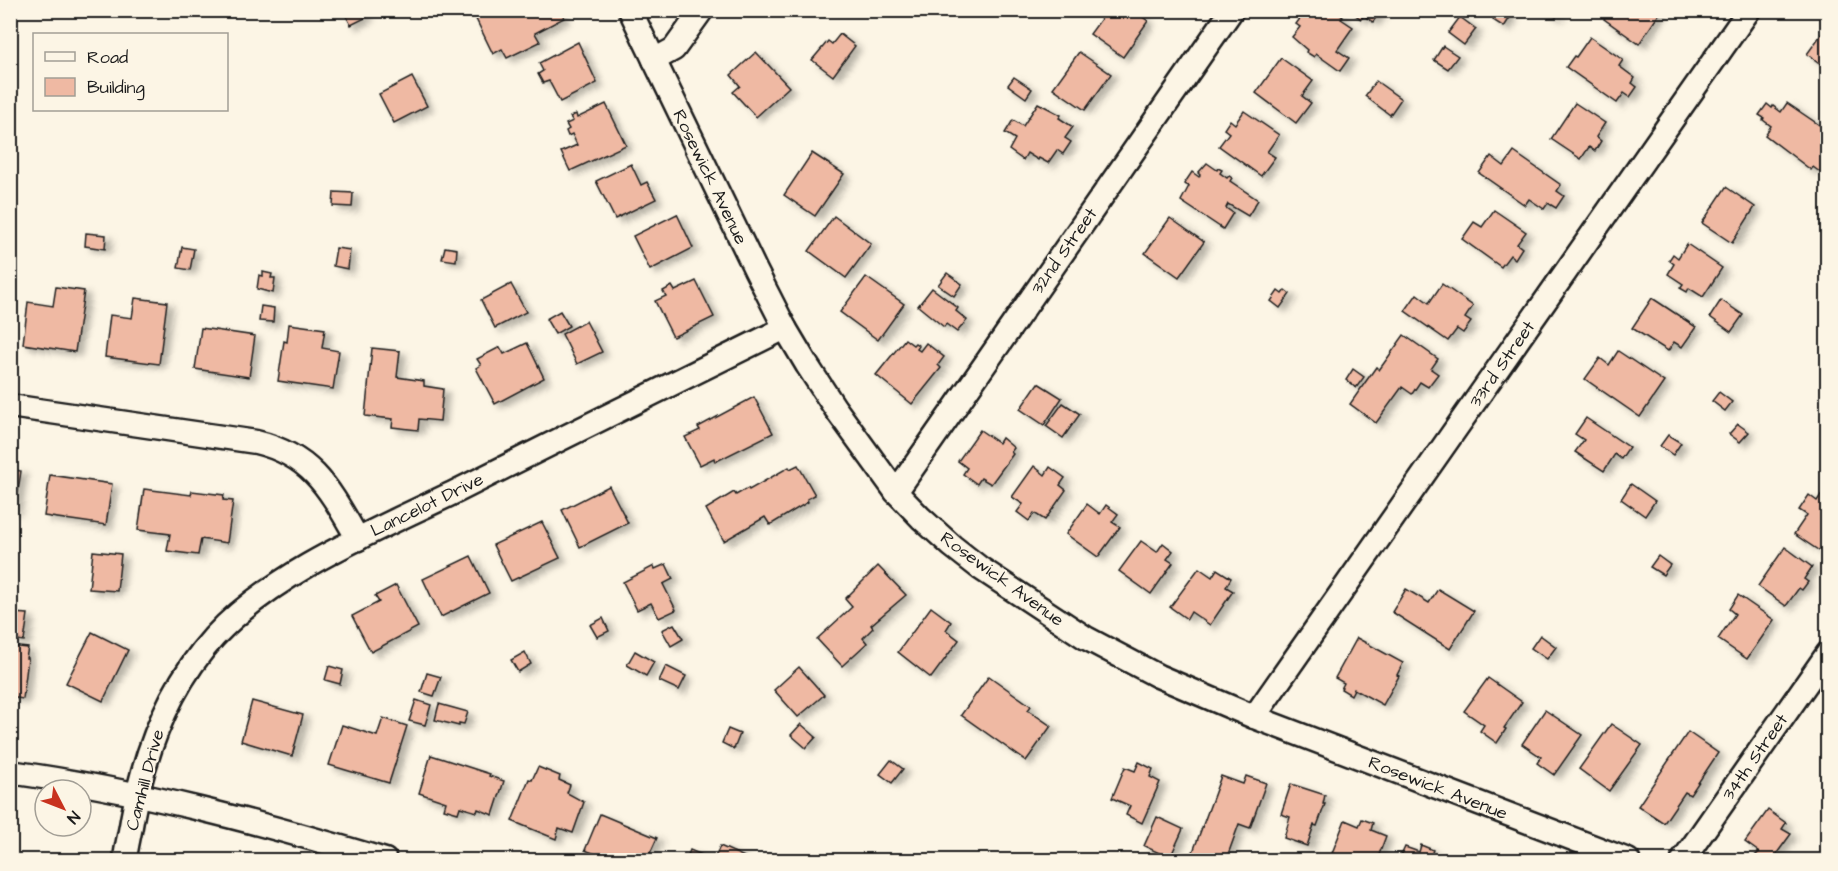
<svg xmlns="http://www.w3.org/2000/svg" width="1838" height="871" font-family="'Architects Daughter',sans-serif">
<style>
.building{fill:#efb9a3;stroke:#1c1c1c;stroke-width:1.5;filter:url(#shadow)}
.lines{fill:none;stroke-linecap:round;stroke-linejoin:round}
.street-casing{stroke:#1c1c1c;stroke-width:27}
.street{stroke:#fcf5e5;stroke-width:22}
.labels{text-anchor:middle;dominant-baseline:central;stroke-width:4.5;stroke-linejoin:round;paint-order:stroke}
.street-label{font-size:18px;fill:#1c1c1c;stroke:#fcf5e5}
</style>
<defs>
<filter id="shadow"><feDropShadow dx="6" dy="4" stdDeviation="3" flood-color="#0004"/></filter>
</defs>
<rect width="100%" height="100%" fill="#fcf5e5"/>
<filter id="ink" filterUnits="userSpaceOnUse"><feTurbulence type="fractalNoise" baseFrequency=".0167" numOctaves="2"/><feDisplacementMap in="SourceGraphic" scale="12" xChannelSelector="R" yChannelSelector="G"/><feConvolveMatrix kernelMatrix="1 2 1 2 8 2 1 2 1" color-interpolation-filters="sRGB"/></filter>
<g filter="url(#ink)">
<!-- building -->
<g class="building">
<polygon points="353,10 364,10 367,17 351,25 345,14"/>
<polygon points="493,10 561,10 564,18 535,33 540,42 507,58 502,49 493,54 476,19"/>
<polygon points="1097,10 1133,10 1148,21 1123,57 1090,34 1104,15"/>
<polygon points="1312,10 1328,10 1333,14 1335,11 1343,17 1341,19 1353,27 1337,50 1349,58 1340,71 1316,54 1314,57 1306,52 1307,50 1292,37 1300,27 1296,24 1304,13 1308,15"/>
<polygon points="1349,10 1381,10 1373,22 1364,16 1361,19"/>
<polygon points="1498,10 1503,10 1511,16 1504,27 1493,20"/>
<polygon points="1546,10 1560,10 1556,17"/>
<polygon points="1610,10 1662,10 1639,44 1604,19"/>
<polygon points="1460,17 1476,29 1464,45 1448,33"/>
<polygon points="1828,25 1828,69 1807,54"/>
<polygon points="840,34 855,46 833,76 812,60 828,41 832,44"/>
<polygon points="1590,37 1623,60 1619,66 1635,78 1632,83 1637,87 1630,97 1624,93 1617,103 1566,67 1574,56 1576,57"/>
<polygon points="578,42 597,83 560,102 549,81 543,83 538,74 543,71 539,63"/>
<polygon points="1443,46 1458,56 1448,69 1434,60"/>
<polygon points="756,52 789,87 756,117 733,92 740,86 731,75"/>
<polygon points="1079,52 1111,74 1085,110 1053,88"/>
<polygon points="1281,58 1313,81 1302,96 1311,103 1296,123 1256,93"/>
<polygon points="412,77 427,106 394,123 379,94"/>
<polygon points="1014,77 1032,89 1026,98 1008,85"/>
<polygon points="1376,81 1401,99 1390,115 1365,96"/>
<polygon points="1038,103 1061,115 1059,118 1073,127 1065,138 1071,142 1063,154 1057,150 1048,163 1039,158 1038,160 1027,153 1023,160 1009,150 1015,139 1005,133 1013,120 1023,126"/>
<polygon points="1575,103 1605,123 1596,137 1601,141 1595,151 1589,147 1581,159 1551,139"/>
<polygon points="1787,103 1828,131 1828,169 1824,175 1813,167 1811,170 1765,135 1771,126 1763,120 1764,118 1759,115 1767,104 1772,108 1773,106 1781,112"/>
<polygon points="606,104 626,145 570,171 561,152 577,145 572,134 568,136 566,131 569,129 566,124 573,121 570,117 576,114 577,118"/>
<polygon points="1244,111 1279,135 1267,152 1275,157 1261,176 1219,146 1229,133 1224,129 1230,120 1235,124"/>
<polygon points="1514,152 1561,185 1557,191 1564,196 1556,208 1548,203 1544,209 1529,199 1525,205 1479,173 1491,156 1504,166"/>
<polygon points="812,153 844,174 815,216 784,195"/>
<polygon points="1207,163 1217,170 1218,168 1222,170 1220,173 1227,178 1229,176 1232,178 1230,181 1258,200 1248,216 1228,204 1226,208 1233,213 1223,229 1181,201 1189,186 1184,184 1192,172 1199,177 1200,175 1198,173"/>
<polygon points="631,164 641,185 647,182 656,199 615,219 596,181"/>
<polygon points="1726,187 1755,207 1732,243 1702,223"/>
<polygon points="334,192 353,193 352,207 333,206"/>
<polygon points="1494,210 1526,232 1517,244 1522,248 1515,259 1510,255 1501,267 1462,239 1474,222 1482,227"/>
<polygon points="677,214 693,248 650,270 633,236"/>
<polygon points="834,216 871,244 846,278 809,251"/>
<polygon points="1170,218 1204,242 1179,277 1145,253"/>
<polygon points="86,233 106,235 105,249 85,246"/>
<polygon points="1687,244 1722,268 1703,297 1689,288 1687,292 1680,288 1683,284 1668,274 1674,264 1669,260 1673,254 1678,258"/>
<polygon points="182,247 194,249 190,270 178,268"/>
<polygon points="445,247 457,249 456,261 442,259"/>
<polygon points="336,248 350,250 348,269 333,266"/>
<polygon points="263,272 272,274 271,278 275,278 273,293 257,289 259,275 263,276"/>
<polygon points="947,273 962,284 954,296 938,285"/>
<polygon points="866,277 904,304 878,340 840,312"/>
<polygon points="696,281 714,317 673,337 655,301 666,296 663,291 672,286 675,291"/>
<polygon points="511,284 526,312 495,328 481,300"/>
<polygon points="1442,284 1473,306 1465,318 1471,322 1463,333 1457,329 1448,341 1405,311 1417,294 1429,303"/>
<polygon points="56,287 84,291 75,352 23,344 28,302 53,306"/>
<polygon points="932,288 958,308 956,311 967,320 957,332 946,324 944,327 918,306"/>
<polygon points="1285,290 1290,294 1280,308 1271,301 1278,291 1282,294"/>
<polygon points="135,298 167,302 159,364 105,357 110,315 132,318"/>
<polygon points="1652,298 1696,327 1682,347 1674,342 1668,351 1632,328"/>
<polygon points="1721,300 1743,315 1731,332 1710,317"/>
<polygon points="261,306 274,308 273,322 259,321"/>
<polygon points="560,311 569,326 555,334 546,319"/>
<polygon points="586,321 602,352 577,364 562,334"/>
<polygon points="289,324 325,329 322,348 339,351 333,389 278,381 284,341 287,342"/>
<polygon points="201,328 255,336 249,377 195,369"/>
<polygon points="1404,335 1438,359 1431,369 1438,374 1428,387 1420,382 1412,394 1402,387 1376,423 1350,404 1376,367 1379,370"/>
<polygon points="905,339 913,345 915,343 919,346 917,349 920,351 926,343 944,357 938,365 941,368 912,404 876,375"/>
<polygon points="527,343 544,378 495,404 476,368 481,365 477,359 500,347 504,354"/>
<polygon points="372,348 400,351 397,377 424,381 424,386 443,389 440,421 419,419 418,430 392,427 393,419 365,416"/>
<polygon points="1618,351 1664,382 1640,417 1585,379 1600,358 1609,365"/>
<polygon points="1353,369 1364,377 1356,388 1346,380"/>
<polygon points="1038,383 1062,398 1044,425 1020,409"/>
<polygon points="1719,392 1732,402 1725,411 1712,401"/>
<polygon points="754,397 773,433 715,462 714,458 700,465 685,437 700,430 698,427"/>
<polygon points="1063,403 1080,414 1063,438 1046,426"/>
<polygon points="1586,418 1629,447 1621,459 1615,454 1604,471 1575,452 1584,440 1575,434"/>
<polygon points="1738,424 1749,432 1740,442 1729,434"/>
<polygon points="980,430 999,443 1002,438 1014,448 1011,452 1013,454 991,484 981,478 977,484 963,474 967,468 958,461"/>
<polygon points="1668,435 1681,443 1673,455 1660,446"/>
<polygon points="798,465 815,495 807,499 808,502 770,525 765,517 724,541 706,509 734,492 736,495 748,488 749,490 789,467 790,469"/>
<polygon points="1034,466 1045,475 1050,467 1065,478 1060,485 1066,490 1045,520 1034,513 1029,521 1017,512 1023,504 1012,497"/>
<polygon points="10,469 21,471 15,510 10,509"/>
<polygon points="50,475 112,484 106,525 44,516"/>
<polygon points="1631,484 1655,501 1645,516 1621,499"/>
<polygon points="609,486 628,523 580,547 562,510"/>
<polygon points="144,489 191,495 192,491 224,495 223,500 233,501 227,543 201,539 198,555 167,551 170,534 138,530"/>
<polygon points="1809,495 1817,501 1821,495 1828,499 1828,548 1824,554 1794,534 1807,515 1799,510"/>
<polygon points="1087,504 1100,514 1106,505 1118,514 1112,522 1120,527 1098,557 1066,534"/>
<polygon points="542,522 560,558 511,581 493,545"/>
<polygon points="1141,541 1157,552 1163,543 1173,551 1167,559 1173,563 1151,594 1119,571"/>
<polygon points="1785,547 1812,567 1804,579 1808,582 1802,590 1799,588 1786,606 1758,586"/>
<polygon points="93,551 121,554 117,591 89,589"/>
<polygon points="471,556 489,593 441,617 423,579"/>
<polygon points="1658,556 1670,565 1663,575 1650,567"/>
<polygon points="666,564 673,579 663,584 676,610 659,618 651,603 637,610 623,582 654,566 655,569"/>
<polygon points="878,566 906,595 871,625 873,628 863,638 867,643 842,666 817,639 852,607 845,599"/>
<polygon points="1199,568 1212,577 1217,569 1231,578 1226,587 1233,591 1210,625 1191,612 1187,619 1170,607"/>
<polygon points="396,585 418,627 371,652 352,616 379,602 375,596"/>
<polygon points="1406,589 1429,603 1438,589 1474,611 1450,649 1392,612"/>
<polygon points="1738,595 1774,620 1747,659 1718,639 1735,614 1729,609"/>
<polygon points="931,607 951,622 946,630 959,640 931,678 898,652"/>
<polygon points="12,613 28,614 24,641 10,639"/>
<polygon points="603,618 609,631 597,637 590,625"/>
<polygon points="674,624 683,639 671,646 662,630"/>
<polygon points="92,632 128,650 103,701 66,683"/>
<polygon points="1540,635 1556,647 1547,659 1531,648"/>
<polygon points="1357,638 1403,663 1397,675 1399,676 1383,705 1354,689 1351,695 1341,689 1344,683 1335,678"/>
<polygon points="10,646 28,648 26,658 28,658 23,699 10,697"/>
<polygon points="635,651 654,662 646,676 627,665"/>
<polygon points="525,652 531,664 518,672 511,660"/>
<polygon points="329,666 343,670 340,684 325,680"/>
<polygon points="666,666 686,676 679,690 659,681"/>
<polygon points="799,667 824,695 798,717 774,690"/>
<polygon points="427,673 441,677 434,696 421,692"/>
<polygon points="989,676 1031,706 1028,710 1051,726 1026,761 961,715"/>
<polygon points="1488,678 1522,702 1504,728 1506,729 1497,743 1480,731 1484,725 1464,711"/>
<polygon points="416,700 431,705 425,725 409,721"/>
<polygon points="252,701 303,715 292,756 241,741"/>
<polygon points="439,704 468,712 464,724 459,723 459,726 435,720"/>
<polygon points="1545,710 1582,735 1554,775 1537,763 1541,757 1522,744"/>
<polygon points="383,718 407,726 389,783 329,765 342,725 377,736"/>
<polygon points="801,724 816,737 806,748 791,735"/>
<polygon points="1611,724 1642,745 1609,791 1579,769"/>
<polygon points="728,729 740,734 734,749 722,743"/>
<polygon points="1688,732 1718,753 1690,795 1685,792 1664,823 1638,806"/>
<polygon points="431,755 490,774 489,776 504,781 493,815 478,809 477,812 460,807 458,813 444,809 446,802 419,793"/>
<polygon points="891,760 903,769 892,783 880,774"/>
<polygon points="1139,762 1153,769 1150,777 1160,782 1142,823 1126,815 1130,806 1112,798 1125,767 1135,771"/>
<polygon points="538,767 560,776 559,780 570,785 567,793 584,802 573,833 559,828 556,839 512,821 529,779 532,780"/>
<polygon points="1221,776 1243,784 1246,776 1266,783 1250,828 1239,824 1226,860 1216,856 1214,860 1190,860"/>
<polygon points="1291,784 1325,795 1323,804 1325,804 1317,826 1314,825 1307,846 1284,838 1290,817 1281,814"/>
<polygon points="1768,810 1786,823 1782,829 1791,834 1772,860 1766,858 1761,860 1755,856 1759,852 1745,842"/>
<polygon points="600,814 657,838 647,860 611,860 585,850"/>
<polygon points="1157,817 1183,829 1170,858 1144,846"/>
<polygon points="1362,819 1373,823 1371,830 1386,836 1377,860 1350,860 1332,853 1345,820 1359,826"/>
<polygon points="1421,845 1433,850 1431,855 1444,860 1399,860 1405,847 1419,852"/>
<polygon points="720,846 747,858 746,860 686,860 690,850 714,860"/>
</g>
<g class="lines">
<defs>
<g id="street">
<polyline points="630,10 756,271 785,328 807,365 835,408 896,492 921,518 952,546 980,568 1086,638 1158,676 1254,717 1628,860"/>
<polyline points="654,60 674,49 702,10"/>
<path d="M10,406l246,36c58,14 74,49 102,97"/>
<polyline points="896,492 1232,10"/>
<polyline points="1254,717 1749,10"/>
<path d="M10,772c128,18 252,51 375,88"/>
<path d="M125,860c1,-13 5,-26 7,-40 12,-66 36,-132 82,-183 61,-66 163,-107 243,-146 109,-55 219,-109 328,-163"/>
<polyline points="1683,860 1828,653"/>
</g>
</defs>
<!-- street casing -->
<use href="#street" class="street-casing"/>
<!-- street -->
<use href="#street" class="street"/>
</g>
</g>
<g class="labels">
<!-- street labels -->
<g class="street-label">
<text transform="translate(710 177) rotate(64)">Rosewick Avenue</text>
<text transform="translate(1064 251) rotate(-55)">32nd Street</text>
<text transform="translate(1502 364) rotate(-55)">33rd Street</text>
<text transform="translate(427 505) rotate(-26)">Lancelot Drive</text>
<text transform="translate(1002 579) rotate(36)">Rosewick Avenue</text>
<text transform="translate(1755 757) rotate(-55)">34th Street</text>
<text transform="translate(145 780) rotate(-75)">Camhill Drive</text>
<text transform="translate(1438 788) rotate(21)">Rosewick Avenue</text>
</g>
</g>
<!-- margin -->
<rect width="1838" height="871" fill="none" stroke="#fcf5e5" stroke-width="36"/>
<rect x="18" y="18" width="1802" height="835" fill="none" stroke="#1c1c1c" stroke-width="2" filter="url(#ink)"/>
<!-- legend -->
<rect x="33" y="33" width="195" height="78" fill="#fcf5e5" stroke="#a29e95" stroke-width="1.5"/>
<rect x="45" y="52" width="30" height="9" fill="#fcf5e5" stroke="#a29e95" stroke-width="1.5"/>
<text x="87" y="63" font-size="18" fill="#1c1c1c">Road</text>
<rect x="45" y="78" width="30" height="18" fill="#efb9a3" stroke="#a29e95" stroke-width="1.5"/>
<text x="87" y="93" font-size="18" fill="#1c1c1c">Building</text>
<!-- north arrow -->
<g transform="translate(63 808) rotate(132)"><circle r="28" fill="#fcf5e5" stroke="#a29e95" stroke-width="1.5"/>
<path d="M0-4.5L10 22L0 15L-10 22Z" fill="#c8321e"/>
<text y="-9" font-size="16" font-weight="bold" text-anchor="middle" fill="#1c1c1c">N</text>
</g>
</svg>
